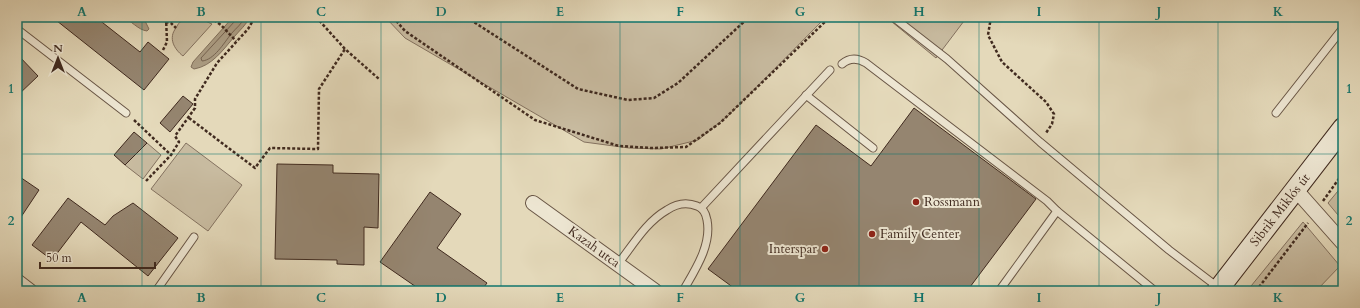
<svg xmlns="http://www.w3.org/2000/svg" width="1360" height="308" font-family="Cardo,serif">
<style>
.green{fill:#c8bba0;stroke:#847260}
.water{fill:#ac9e85;stroke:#81705c}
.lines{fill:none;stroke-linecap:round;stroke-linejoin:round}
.shore{stroke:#766452;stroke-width:1}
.building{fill:#958570;stroke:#402a1f}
.lane-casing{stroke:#695646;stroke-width:9}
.street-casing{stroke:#695646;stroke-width:16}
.secondary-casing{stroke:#402a1f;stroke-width:22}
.path{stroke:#402a1f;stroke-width:2.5;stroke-dasharray:3 2;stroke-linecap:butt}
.lane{stroke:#ede6d2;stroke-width:7}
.street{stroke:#ede6d2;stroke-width:14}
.secondary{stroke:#ede6d2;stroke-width:20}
.grid{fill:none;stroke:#0f766e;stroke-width:1;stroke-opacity:0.55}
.poi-dot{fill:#8f2418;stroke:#ede6d2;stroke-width:1.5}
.labels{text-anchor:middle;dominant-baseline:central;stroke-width:4;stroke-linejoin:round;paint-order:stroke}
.poi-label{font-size:13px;fill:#402a1f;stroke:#ede6d2;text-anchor:start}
.street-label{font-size:13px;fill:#402a1f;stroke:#ede6d2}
.neatline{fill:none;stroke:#0f766e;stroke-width:1.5}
.grid-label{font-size:13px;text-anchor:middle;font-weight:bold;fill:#0f766e}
</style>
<rect width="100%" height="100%" fill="#e4d9ba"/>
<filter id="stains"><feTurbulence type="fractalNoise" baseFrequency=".005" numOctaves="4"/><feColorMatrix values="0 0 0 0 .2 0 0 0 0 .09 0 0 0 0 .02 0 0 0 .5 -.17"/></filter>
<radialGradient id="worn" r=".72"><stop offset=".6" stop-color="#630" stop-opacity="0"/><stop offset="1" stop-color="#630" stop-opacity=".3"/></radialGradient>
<!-- green -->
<g class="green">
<polygon points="385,17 826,17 729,115 698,140 661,149 629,148 584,142 405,38"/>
<polygon points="886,17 967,17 936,58"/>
<path d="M190,20h13l9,4 -29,32c-9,-7 -15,-18 -7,-28 1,-2 2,-4 4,-6 2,-1 7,-1 10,-2z"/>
<polygon points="147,143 161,155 143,179 125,165"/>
<polygon points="186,143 242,185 208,231 151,189"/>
<polygon points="1343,185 1343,221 1328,203"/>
<polygon points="1303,222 1340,266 1316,291 1247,291"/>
</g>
<!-- water -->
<g class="water">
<path d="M122,17h21l6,12 -2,2c-9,-1 -16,-11 -25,-14z"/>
<path d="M233,17h17c-4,8 -10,13 -16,20 -11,13 -22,29 -40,32l-3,-2 2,-5z"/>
</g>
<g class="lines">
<!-- shore -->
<path class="shore" d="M236,17l-1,4 -34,37 1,3c12,-1 22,-18 29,-27 5,-6 11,-10 14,-17"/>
</g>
<!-- building -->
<g class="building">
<polygon points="52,17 90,17 96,22 98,19 140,52 148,42 169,59 144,90"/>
<polygon points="17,54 38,76 17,96"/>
<polygon points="183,96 193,104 170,132 160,123"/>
<polygon points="914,108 1036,199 967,291 738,291 708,269 816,125 871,166"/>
<polygon points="134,132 147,143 125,165 114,155"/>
<polygon points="277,164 333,165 333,173 379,174 378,228 364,227 364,265 337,264 337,260 275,259"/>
<polygon points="17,175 39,190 17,223"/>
<polygon points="430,192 461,214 437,248 487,283 481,291 422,291 380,262"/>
<polygon points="68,198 105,225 113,216 133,203 178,238 148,276 81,222 52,260 32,245"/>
</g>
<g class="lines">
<defs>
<g id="lane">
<polyline points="893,17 947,59 1040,142 1169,250 1219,288"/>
<polyline points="17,29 126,113"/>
<path d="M842,64c8,-7 16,-6 24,-1l181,138 10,10"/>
<polyline points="806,95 873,148"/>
<polyline points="1276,113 1343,28"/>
<polyline points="701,208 830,70"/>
<path d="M618,264c15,-19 28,-42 49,-54 9,-6 20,-8 30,-4 6,2 9,8 10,14 5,25 -12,50 -24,71"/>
<polyline points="156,291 194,237"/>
<polyline points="999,291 1057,211 1155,291"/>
</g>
<g id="street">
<polyline points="1296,190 1343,243"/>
<polyline points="533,203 655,291"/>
<polyline points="17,281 30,291"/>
</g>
<polyline id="secondary" points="1217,291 1343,128"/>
</defs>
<!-- lane casing -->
<use href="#lane" class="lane-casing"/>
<!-- street casing -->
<use href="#street" class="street-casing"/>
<!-- secondary casing -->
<use href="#secondary" class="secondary-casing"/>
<!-- path -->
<g class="path">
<polyline points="168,17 166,22 171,23 176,28"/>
<polyline points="210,17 221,25 236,41"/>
<polyline points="316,17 345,49 379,79"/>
<polyline points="393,17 405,31 535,120 619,146 652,148 686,147 720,123 830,17"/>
<polyline points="466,17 578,89 628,100 654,98 678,83 749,17"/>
<polyline points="991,17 988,35 1002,62 1046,102 1054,114 1052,124 1046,133"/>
<polyline points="163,50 167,42 166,17"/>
<polyline points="189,118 255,168 270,148 318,149 319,89 345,49"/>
<polyline points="134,120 171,155"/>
<polyline points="146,181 171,155 179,142 175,136 195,108 195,99 217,63 248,29 255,17"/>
<polyline points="1323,201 1343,173"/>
<polyline points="1256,291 1308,223"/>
<polyline points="1323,291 1343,287"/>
</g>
<!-- lane -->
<use href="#lane" class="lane"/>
<!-- street -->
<use href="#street" class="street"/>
<!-- secondary -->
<use href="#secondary" class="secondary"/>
</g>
<!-- grid -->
<path class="grid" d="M142,17v274M261,17v274M381,17v274M501,17v274M620,17v274M740,17v274M859,17v274M979,17v274M1099,17v274M1218,17v274M17,154h1326"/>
<!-- markers -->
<g class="poi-dot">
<circle cx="916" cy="202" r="4"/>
<circle cx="872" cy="234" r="4"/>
<circle cx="825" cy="249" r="4"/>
</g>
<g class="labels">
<!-- poi labels -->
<g class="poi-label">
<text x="924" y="202">Rossmann</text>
<text x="880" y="234">Family Center</text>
<text x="817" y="249" text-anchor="end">Interspar</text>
</g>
<!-- street labels -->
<g class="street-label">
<text transform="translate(1280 210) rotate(-52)">Sibrik Miklós út</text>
<text transform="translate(594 247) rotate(36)">Kazah utca</text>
</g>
</g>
<!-- margin -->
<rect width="1360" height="308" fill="none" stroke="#e4d9ba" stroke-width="44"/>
<!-- north arrow -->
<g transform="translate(58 58)" stroke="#ede6d2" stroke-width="3" paint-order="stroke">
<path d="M0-3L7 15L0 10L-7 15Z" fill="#402a1f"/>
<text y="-6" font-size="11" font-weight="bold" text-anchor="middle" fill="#402a1f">N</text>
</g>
<!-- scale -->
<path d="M40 262v6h115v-6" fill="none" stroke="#402a1f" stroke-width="2"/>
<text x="46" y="262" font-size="12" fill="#402a1f" stroke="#ede6d2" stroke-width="3" paint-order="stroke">50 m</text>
<rect x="22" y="22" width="1316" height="264" class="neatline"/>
<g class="grid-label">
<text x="82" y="16">A</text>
<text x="201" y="16">B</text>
<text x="321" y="16">C</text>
<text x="441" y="16">D</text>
<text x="560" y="16">E</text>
<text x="680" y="16">F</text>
<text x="800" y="16">G</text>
<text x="919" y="16">H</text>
<text x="1039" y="16">I</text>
<text x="1159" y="16">J</text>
<text x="1278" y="16">K</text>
<text x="11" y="93">1</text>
<text x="1349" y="93">1</text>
<text x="11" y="225">2</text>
<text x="1349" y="225">2</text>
<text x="82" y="302">A</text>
<text x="201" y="302">B</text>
<text x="321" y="302">C</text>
<text x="441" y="302">D</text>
<text x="560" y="302">E</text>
<text x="680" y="302">F</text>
<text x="800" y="302">G</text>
<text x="919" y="302">H</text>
<text x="1039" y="302">I</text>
<text x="1159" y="302">J</text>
<text x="1278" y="302">K</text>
</g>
<rect width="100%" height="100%" filter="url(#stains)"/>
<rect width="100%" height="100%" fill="url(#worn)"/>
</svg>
